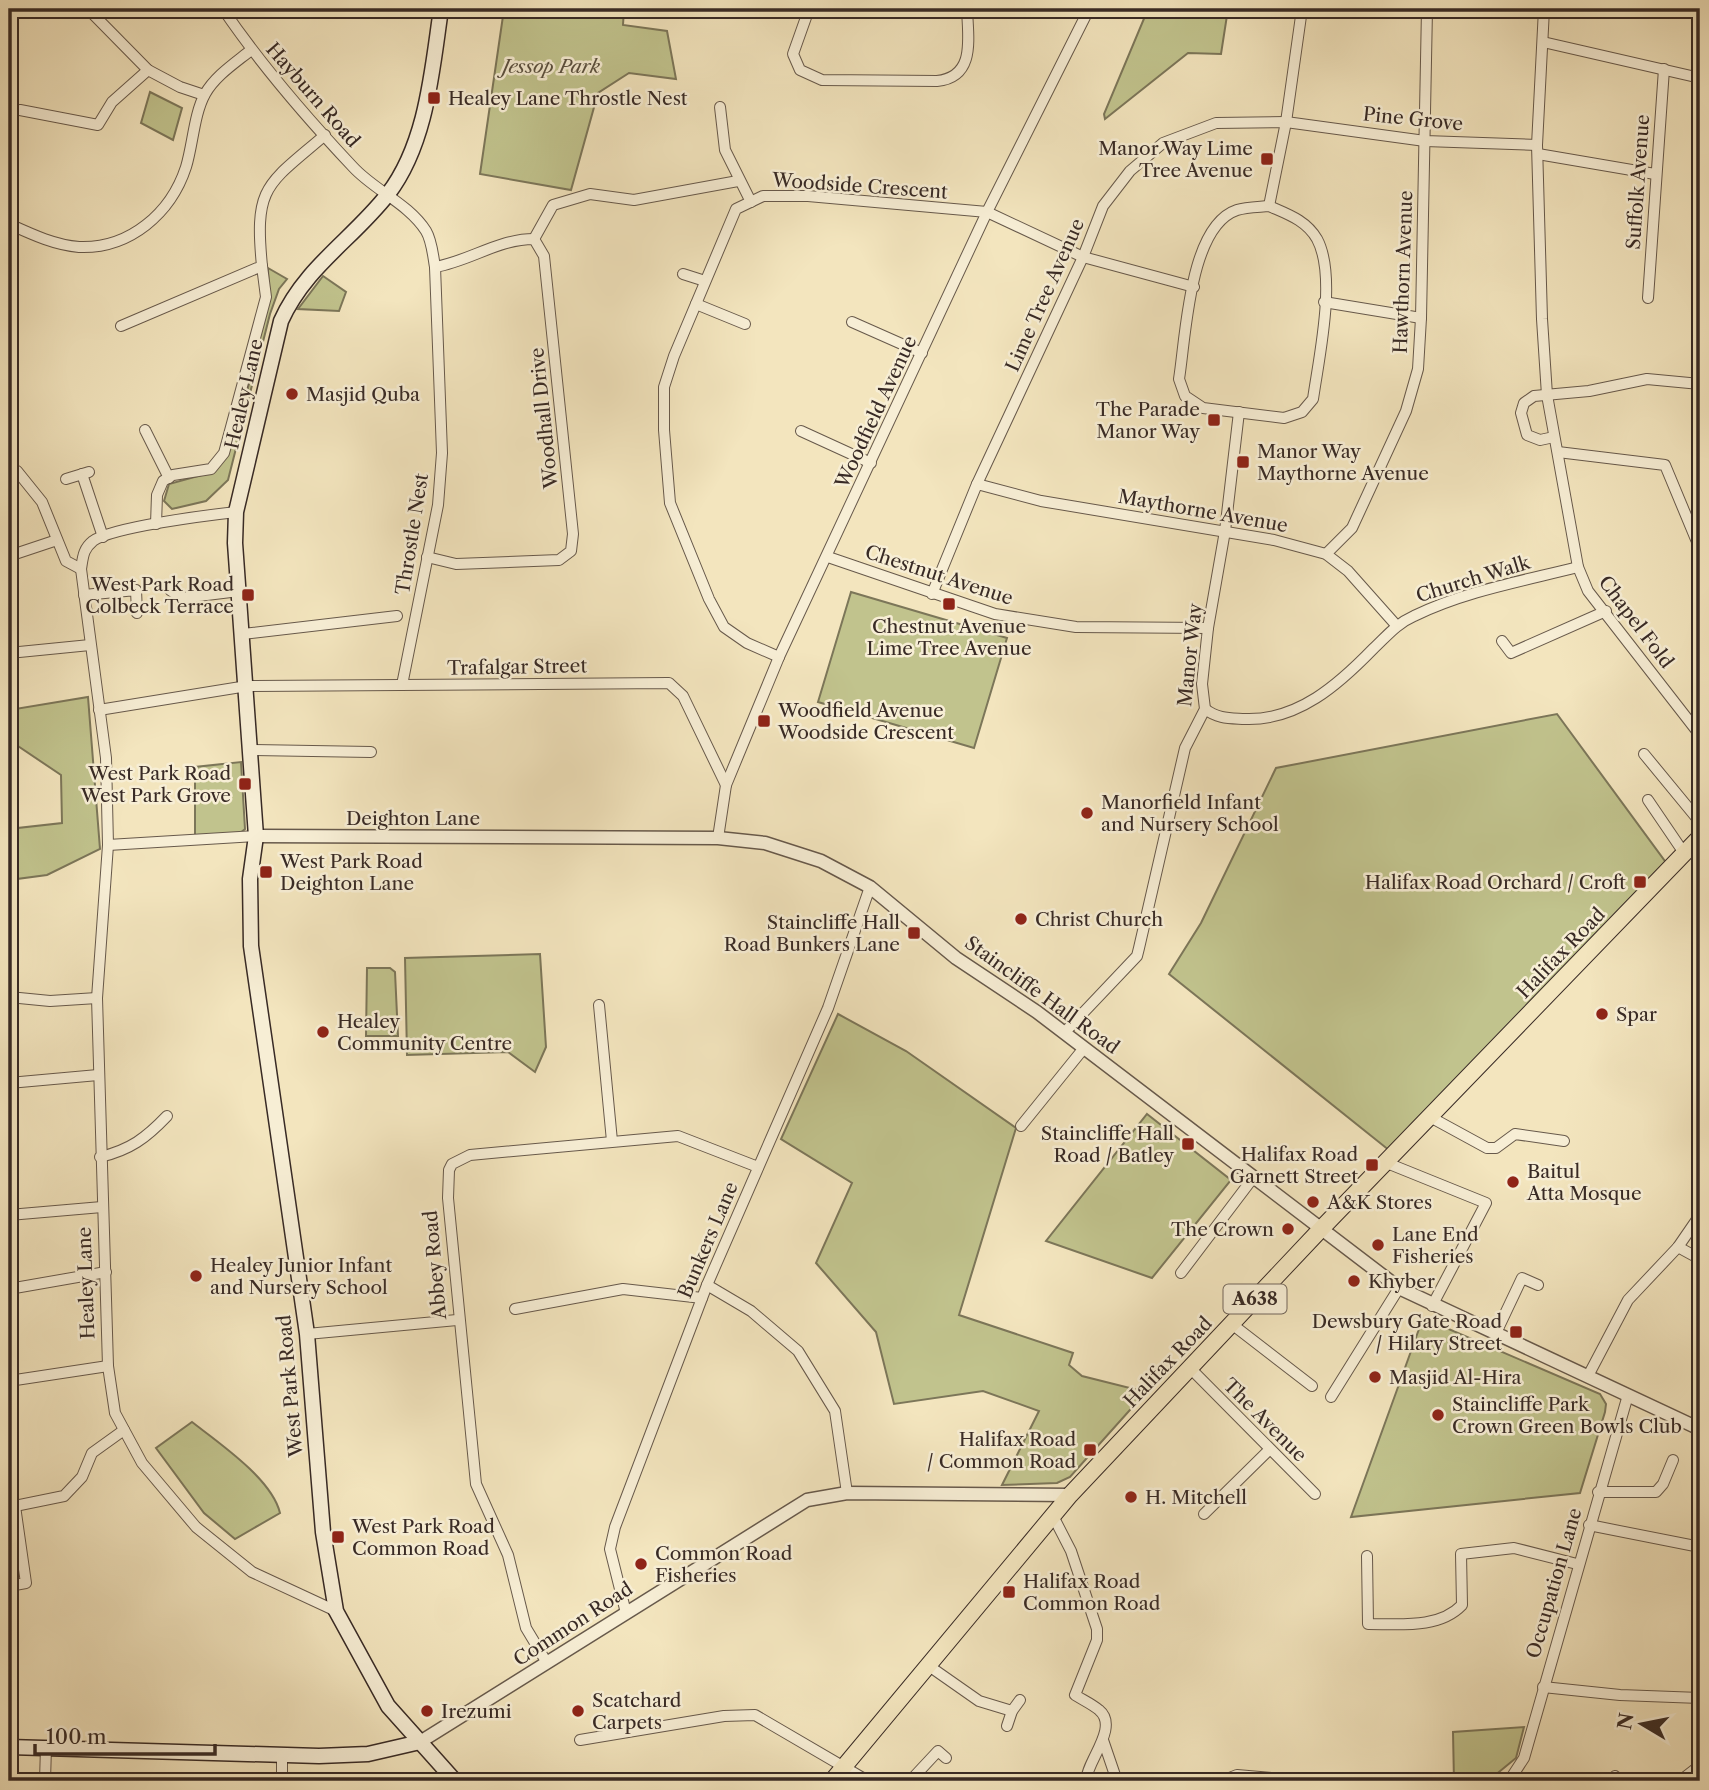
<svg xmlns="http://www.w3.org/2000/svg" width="1709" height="1790" font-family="'Libre Caslon Text',serif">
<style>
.green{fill:#c1c38d;stroke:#7c7659;stroke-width:2}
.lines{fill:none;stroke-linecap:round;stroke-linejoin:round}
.minor-casing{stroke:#67594b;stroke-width:12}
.tertiary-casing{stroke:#67594b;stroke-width:15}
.secondary-casing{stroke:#382a25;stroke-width:17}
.primary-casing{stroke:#382a25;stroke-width:18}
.minor{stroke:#f7eed5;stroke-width:10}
.tertiary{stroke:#f7eed5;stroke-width:12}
.secondary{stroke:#f7eed5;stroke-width:14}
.primary{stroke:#f3e5be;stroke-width:16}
.poi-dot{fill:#8f2418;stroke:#f7eed5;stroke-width:2.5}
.labels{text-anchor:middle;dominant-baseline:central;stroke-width:5;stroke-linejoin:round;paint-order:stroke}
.shield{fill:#f7eed5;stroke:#71655a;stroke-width:2}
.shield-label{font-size:18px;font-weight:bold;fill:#382a25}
.park-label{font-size:19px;font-style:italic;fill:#5a503f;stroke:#f7eed5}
.street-label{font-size:19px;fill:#382a25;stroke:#f7eed5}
.poi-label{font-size:19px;fill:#382a25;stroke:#f7eed5;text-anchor:start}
</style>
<rect width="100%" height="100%" fill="#f3e5be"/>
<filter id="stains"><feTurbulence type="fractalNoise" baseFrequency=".00286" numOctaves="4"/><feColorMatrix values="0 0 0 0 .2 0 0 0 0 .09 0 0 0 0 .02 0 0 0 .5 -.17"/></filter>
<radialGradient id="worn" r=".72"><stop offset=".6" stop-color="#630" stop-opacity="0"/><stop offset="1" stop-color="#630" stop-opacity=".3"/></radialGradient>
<!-- green -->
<g class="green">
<polygon points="504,9 624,9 623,25 667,31 676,79 629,73 598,93 571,190 480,174"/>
<polygon points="1148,9 1228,9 1221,54 1188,53 1105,119 1104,114"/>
<polygon points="150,92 182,108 173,140 141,123"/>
<polygon points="268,268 287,279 279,289 270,314 228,480 206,501 172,509 164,501 169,484 213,472 237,436 269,296"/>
<polygon points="323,276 346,292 339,311 298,309"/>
<polygon points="851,592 1007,638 974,748 818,702"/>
<polygon points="88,697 100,849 47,875 9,880 9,829 62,823 61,775 9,740 9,710"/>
<polygon points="1557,714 1670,868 1395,1155 1169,974 1201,923 1276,768"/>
<polygon points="241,762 245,829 239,834 195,836 195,767"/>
<polygon points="540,954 546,1047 535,1072 508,1052 407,1055 405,958"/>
<polygon points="367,968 390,968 395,972 398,1036 366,1036"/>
<polygon points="838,1014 906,1051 1016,1128 959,1315 1073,1353 1069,1365 1082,1376 1146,1392 1070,1477 1057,1483 1002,1485 1039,1411 983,1391 894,1404 876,1332 816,1263 852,1183 781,1139"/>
<polygon points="1147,1114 1231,1180 1152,1278 1046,1241"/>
<polygon points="1423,1318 1600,1394 1606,1404 1605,1412 1580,1493 1351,1517"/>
<path d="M192,1422c27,21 80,57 88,91l-45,26 -31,-26 -48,-65z"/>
<polygon points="1524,1727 1516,1758 1488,1781 1454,1781 1453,1732"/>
</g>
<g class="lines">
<defs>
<g id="minor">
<polyline points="88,9 148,70 180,87 204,95"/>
<path d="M223,9c38,56 83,108 130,158 21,23 56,37 73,64 6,10 7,25 9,36l7,186 -4,52 -36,180"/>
<path d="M809,9l-16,45 7,16 22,10 115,1c39,-4 31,-43 30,-72"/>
<polyline points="1544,9 1537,145 1542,319 1547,395 1578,567 1588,591 1700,735"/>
<polyline points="698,13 698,9"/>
<polyline points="1543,42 1700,78"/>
<polyline points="720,107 725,150 751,202"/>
<polyline points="20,110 98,125 112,102 148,70"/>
<polyline points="1538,154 1655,174"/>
<path d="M1269,206c18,8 37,14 48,33 20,37 2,118 -4,160l-11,13 -18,6 -81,-10 -18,-12 -6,-17c7,-43 10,-153 58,-169 9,-3 22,-3 32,-4z"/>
<polyline points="1269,206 1286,122 1302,9"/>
<path d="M9,224c22,10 45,21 70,23 51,2 92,-34 107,-80 7,-23 8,-53 19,-73 10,-18 30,-31 46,-44"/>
<polyline points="534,239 553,205 590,194 634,200 738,181"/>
<polyline points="683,274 705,281"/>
<polyline points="1648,298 1664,69"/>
<polyline points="1324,302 1421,318"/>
<polyline points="696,304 745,324"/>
<polyline points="852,322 922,353"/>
<path d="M121,326l141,-60c-8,-81 5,-81 63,-131"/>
<polyline points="145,430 169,478"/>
<polyline points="801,431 871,463"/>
<polyline points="1554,437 1540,440 1527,435 1521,413 1524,403 1534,396 1589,391 1647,379 1700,384"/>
<polyline points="1558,452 1665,465 1700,549"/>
<polyline points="9,470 17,471 42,502 66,561 81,569"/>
<polyline points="82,474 103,537"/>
<polyline points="66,479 89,472"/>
<polyline points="977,484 1041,501 1274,540 1326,554 1348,571 1396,625"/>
<path d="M236,512c-27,3 -124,15 -143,29 -10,8 -10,16 -12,28l25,189 2,87 -11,153 11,368 7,47 27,50 54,64 56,45 84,39"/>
<polyline points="156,524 157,495 163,481 173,475 211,469 224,453 266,297 262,266"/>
<polyline points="1326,554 1352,528 1406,411 1418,369 1421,318 1427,9"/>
<polyline points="9,556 57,540"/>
<path d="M427,557l29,7 103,-4 12,-9 2,-17 -29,-278 -10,-17c-36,0 -64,22 -99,28"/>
<polyline points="828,557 995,614 1076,627 1208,628"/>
<polyline points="170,590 182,598 239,591"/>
<polyline points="932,594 977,484 1083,257 1103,206 1130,171 1163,143 1216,123 1286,122 1425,141 1537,145"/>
<polyline points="84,595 136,590 137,613"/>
<polyline points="243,634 397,616"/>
<polyline points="1502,641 1511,653 1606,611"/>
<polyline points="9,653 90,645"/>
<polyline points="779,657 747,643 724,627 709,599 670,503 664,430 664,387 674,356 736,209 763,196 808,196 987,212 1083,257 1194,287"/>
<path d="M1205,709c13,10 25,9 40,10 53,2 94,-35 128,-70 14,-13 23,-25 41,-33 51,-25 109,-35 164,-49"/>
<polyline points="99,710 247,686 669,683 683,696 726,785"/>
<polyline points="251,750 371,752"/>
<polyline points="1644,754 1700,822"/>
<polyline points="1648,800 1684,853"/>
<polyline points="718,838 726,785 779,657 987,212 1089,9"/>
<polyline points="108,845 256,836"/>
<polyline points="9,997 50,1001 97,998"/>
<polyline points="599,1005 612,1141"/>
<polyline points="1064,1033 1137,956 1139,948 1185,748 1205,709 1202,684 1208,628 1225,531 1239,412"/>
<polyline points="9,1083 98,1075"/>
<polyline points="1432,1118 1487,1148 1496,1148 1515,1134 1564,1141"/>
<polyline points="1021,1126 1084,1048"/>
<path d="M100,1157c30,-7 46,-19 67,-41"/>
<polyline points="1387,1163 1486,1203 1432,1306"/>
<polyline points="9,1215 102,1207"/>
<polyline points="1678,1247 1700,1259"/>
<polyline points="1181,1273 1253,1178"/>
<polyline points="707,1285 751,1311 798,1351 835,1411 847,1493"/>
<polyline points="9,1289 106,1272"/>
<polyline points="515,1309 623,1289 702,1298"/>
<polyline points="1233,1325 1312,1386"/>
<polyline points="307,1334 457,1320"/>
<polyline points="1495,1335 1522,1278 1538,1285"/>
<polyline points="1191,1369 1315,1494"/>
<polyline points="1588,1376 1628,1300 1678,1247 1700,1215"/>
<polyline points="9,1381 108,1366"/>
<polyline points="1331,1397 1399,1288"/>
<polyline points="1598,1492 1656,1492 1663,1484 1673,1460"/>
<polyline points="9,1502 15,1506 64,1496 82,1477 92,1453 124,1430"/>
<polyline points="1204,1514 1269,1450"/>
<path d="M1053,1516l18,35 26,78v11l-22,55c8,5 17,9 24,15 21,17 -13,52 -13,71"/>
<polyline points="1589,1525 1700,1547"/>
<path d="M1367,1556l1,68c32,0 71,5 94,-19l-1,-51 53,-6 63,16"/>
<polyline points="9,1586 26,1583 15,1506"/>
<polyline points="626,1613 610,1549 615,1527 707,1285 828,1008 870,887"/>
<polyline points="547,1663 526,1628 508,1555 476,1484 448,1198 449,1170 452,1164 470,1155 678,1136 758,1167"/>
<polyline points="929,1666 979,1701 1012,1711"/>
<polyline points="1543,1687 1620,1695 1700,1698"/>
<polyline points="1007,1726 1012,1711 1020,1700"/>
<polyline points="580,1740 724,1716 755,1715 868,1781"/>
<polyline points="1103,1740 1117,1781"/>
<polyline points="282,1756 282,1781"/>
<polyline points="1615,1776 1621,1781"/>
<polyline points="45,1781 46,1747"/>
<polyline points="910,1781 938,1751 946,1758"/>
<polyline points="1222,1781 1237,1775 1304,1781"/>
<polyline points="1509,1781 1524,1758 1628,1395"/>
<polyline points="1680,1781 1698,1767"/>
</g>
<g id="tertiary">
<polyline points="256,836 718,838 765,843 821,861 870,887 956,958 1037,1012 1399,1288 1700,1429"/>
<polyline points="420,1742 807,1500 847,1493 1070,1495"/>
</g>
<g id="secondary">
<path d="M441,9c-9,61 -14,134 -53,185 -35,45 -83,73 -107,127l-45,191 -1,31 21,293 -6,43 1,67 56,388 16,198 13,79 52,95 67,75"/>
<polyline points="9,1747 319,1756 368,1754 420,1742"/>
</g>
<polyline id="primary" points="832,1781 1070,1495 1320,1230 1700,837"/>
</defs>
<!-- minor casing -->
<use href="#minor" class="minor-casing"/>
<!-- tertiary casing -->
<use href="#tertiary" class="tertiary-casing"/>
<!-- secondary casing -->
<use href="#secondary" class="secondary-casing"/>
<!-- primary casing -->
<use href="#primary" class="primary-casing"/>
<!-- minor -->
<use href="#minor" class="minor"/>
<!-- tertiary -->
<use href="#tertiary" class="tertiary"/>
<!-- secondary -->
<use href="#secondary" class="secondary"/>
<!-- primary -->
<use href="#primary" class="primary"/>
</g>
<!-- markers -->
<g class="poi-dot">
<rect x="427" y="91" width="14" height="14" rx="3.5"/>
<rect x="1260" y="152" width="14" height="14" rx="3.5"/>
<circle cx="292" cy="394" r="7"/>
<rect x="1207" y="413" width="14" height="14" rx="3.5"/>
<rect x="1236" y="455" width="14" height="14" rx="3.5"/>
<rect x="241" y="588" width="14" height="14" rx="3.5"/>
<rect x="942" y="597" width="14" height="14" rx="3.5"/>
<rect x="757" y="714" width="14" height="14" rx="3.5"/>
<rect x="238" y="777" width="14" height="14" rx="3.5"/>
<circle cx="1087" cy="813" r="7"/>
<rect x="259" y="865" width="14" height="14" rx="3.5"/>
<rect x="1633" y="875" width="14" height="14" rx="3.5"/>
<circle cx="1021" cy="919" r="7"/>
<rect x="907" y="926" width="14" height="14" rx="3.5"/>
<circle cx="1602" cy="1014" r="7"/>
<circle cx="323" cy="1032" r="7"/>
<rect x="1181" y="1137" width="14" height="14" rx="3.5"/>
<rect x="1365" y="1158" width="14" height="14" rx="3.5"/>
<circle cx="1513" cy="1182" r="7"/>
<circle cx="1313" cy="1202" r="7"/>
<circle cx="1288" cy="1229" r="7"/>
<circle cx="1378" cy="1245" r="7"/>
<circle cx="196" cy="1276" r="7"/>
<circle cx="1354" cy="1281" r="7"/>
<rect x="1509" y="1325" width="14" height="14" rx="3.5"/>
<circle cx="1375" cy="1377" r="7"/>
<circle cx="1438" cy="1415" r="7"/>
<rect x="1083" y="1443" width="14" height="14" rx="3.5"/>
<circle cx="1131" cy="1497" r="7"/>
<rect x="331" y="1530" width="14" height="14" rx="3.5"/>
<circle cx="641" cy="1564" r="7"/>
<rect x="1002" y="1585" width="14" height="14" rx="3.5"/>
<circle cx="427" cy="1711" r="7"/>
<circle cx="578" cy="1711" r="7"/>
</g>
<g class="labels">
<!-- shield labels -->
<rect class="shield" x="1223.5" y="1284.5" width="63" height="29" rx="5"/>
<g class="shield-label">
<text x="1255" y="1299">A638</text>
</g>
<!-- park labels -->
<g class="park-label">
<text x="551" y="66">Jessop Park</text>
</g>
<!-- street labels -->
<g class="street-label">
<text transform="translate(313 95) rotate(49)">Hayburn Road</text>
<text transform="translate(1413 119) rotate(6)">Pine Grove</text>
<text transform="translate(1638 182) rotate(-86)">Suffolk Avenue</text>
<text transform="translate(860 186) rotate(4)">Woodside Crescent</text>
<text transform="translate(1403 272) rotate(-88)">Hawthorn Avenue</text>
<text transform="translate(1045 295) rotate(-66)">Lime Tree Avenue</text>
<text transform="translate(244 394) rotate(-77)">Healey Lane</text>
<text transform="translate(876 412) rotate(-65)">Woodfield Avenue</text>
<text transform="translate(544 418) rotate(-96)">Woodhall Drive</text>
<text transform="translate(1203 511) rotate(10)">Maythorne Avenue</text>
<text transform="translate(412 534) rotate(-81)">Throstle Nest</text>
<text transform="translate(939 575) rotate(18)">Chestnut Avenue</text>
<text transform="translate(1473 579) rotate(-17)">Church Walk</text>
<text transform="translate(1636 622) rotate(53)">Chapel Fold</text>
<text transform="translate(1190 655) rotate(-84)">Manor Way</text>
<text transform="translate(517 667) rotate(-1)">Trafalgar Street</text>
<text x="413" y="818">Deighton Lane</text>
<text transform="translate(1561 953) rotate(-46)">Halifax Road</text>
<text transform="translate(1042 995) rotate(36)">Staincliffe Hall Road</text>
<text transform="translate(708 1240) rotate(-67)">Bunkers Lane</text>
<text transform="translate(435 1265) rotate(-95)">Abbey Road</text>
<text transform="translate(86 1283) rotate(-92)">Healey Lane</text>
<text transform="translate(1168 1362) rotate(-46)">Halifax Road</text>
<text transform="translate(290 1386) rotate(-95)">West Park Road</text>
<text transform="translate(1265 1420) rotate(45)">The Avenue</text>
<text transform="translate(1554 1583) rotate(-74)">Occupation Lane</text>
<text transform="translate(573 1624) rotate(-33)">Common Road</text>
</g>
<!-- poi labels -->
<g class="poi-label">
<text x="448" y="98">Healey Lane Throstle Nest</text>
<text x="1253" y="148" text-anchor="end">Manor Way Lime<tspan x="1253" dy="22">Tree Avenue</tspan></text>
<text x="306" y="394">Masjid Quba</text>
<text x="1200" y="409" text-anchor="end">The Parade<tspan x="1200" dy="22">Manor Way</tspan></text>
<text x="1257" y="451">Manor Way<tspan x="1257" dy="22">Maythorne Avenue</tspan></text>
<text x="234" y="584" text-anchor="end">West Park Road<tspan x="234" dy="22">Colbeck Terrace</tspan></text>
<text x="949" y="626" text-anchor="middle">Chestnut Avenue<tspan x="949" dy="22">Lime Tree Avenue</tspan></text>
<text x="778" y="710">Woodfield Avenue<tspan x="778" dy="22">Woodside Crescent</tspan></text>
<text x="231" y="773" text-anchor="end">West Park Road<tspan x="231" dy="22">West Park Grove</tspan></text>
<text x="1101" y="802">Manorfield Infant<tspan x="1101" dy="22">and Nursery School</tspan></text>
<text x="280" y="861">West Park Road<tspan x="280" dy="22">Deighton Lane</tspan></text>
<text x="1626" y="882" text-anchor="end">Halifax Road Orchard / Croft</text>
<text x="1035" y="919">Christ Church</text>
<text x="900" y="922" text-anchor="end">Staincliffe Hall<tspan x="900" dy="22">Road Bunkers Lane</tspan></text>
<text x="1616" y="1014">Spar</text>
<text x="337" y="1021">Healey<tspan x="337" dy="22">Community Centre</tspan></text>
<text x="1174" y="1133" text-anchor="end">Staincliffe Hall<tspan x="1174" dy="22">Road / Batley</tspan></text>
<text x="1358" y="1154" text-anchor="end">Halifax Road<tspan x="1358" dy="22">Garnett Street</tspan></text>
<text x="1527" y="1171">Baitul<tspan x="1527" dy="22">Atta Mosque</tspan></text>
<text x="1327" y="1202">A&amp;K Stores</text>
<text x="1274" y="1229" text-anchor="end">The Crown</text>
<text x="1392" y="1234">Lane End<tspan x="1392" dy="22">Fisheries</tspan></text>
<text x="210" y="1265">Healey Junior Infant<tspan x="210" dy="22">and Nursery School</tspan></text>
<text x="1368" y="1281">Khyber</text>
<text x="1502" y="1321" text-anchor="end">Dewsbury Gate Road<tspan x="1502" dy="22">/ Hilary Street</tspan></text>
<text x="1389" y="1377">Masjid Al-Hira</text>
<text x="1452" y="1404">Staincliffe Park<tspan x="1452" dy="22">Crown Green Bowls Club</tspan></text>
<text x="1076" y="1439" text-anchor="end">Halifax Road<tspan x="1076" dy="22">/ Common Road</tspan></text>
<text x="1145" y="1497">H. Mitchell</text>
<text x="352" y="1526">West Park Road<tspan x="352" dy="22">Common Road</tspan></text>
<text x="655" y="1553">Common Road<tspan x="655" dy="22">Fisheries</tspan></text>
<text x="1023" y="1581">Halifax Road<tspan x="1023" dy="22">Common Road</tspan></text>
<text x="592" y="1700">Scatchard<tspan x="592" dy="22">Carpets</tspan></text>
<text x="441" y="1711">Irezumi</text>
</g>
</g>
<!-- margin -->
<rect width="1709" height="1790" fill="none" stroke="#f3e5be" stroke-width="35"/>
<rect x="10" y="10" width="1688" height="1769" fill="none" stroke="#382a25" stroke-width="3.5"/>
<rect x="18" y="18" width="1674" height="1755" fill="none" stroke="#382a25" stroke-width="2"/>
<!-- north arrow -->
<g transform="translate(1642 1724) rotate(280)" stroke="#f7eed5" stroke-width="5" paint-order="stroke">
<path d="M0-5L12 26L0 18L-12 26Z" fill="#382a25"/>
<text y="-10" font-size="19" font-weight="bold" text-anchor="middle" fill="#382a25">N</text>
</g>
<!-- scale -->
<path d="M35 1744v10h180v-10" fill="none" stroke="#382a25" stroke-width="3.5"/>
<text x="46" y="1744" font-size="21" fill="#382a25" stroke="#f7eed5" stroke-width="5" paint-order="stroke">100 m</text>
<rect width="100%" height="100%" filter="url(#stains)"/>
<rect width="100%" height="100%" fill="url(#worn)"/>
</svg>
